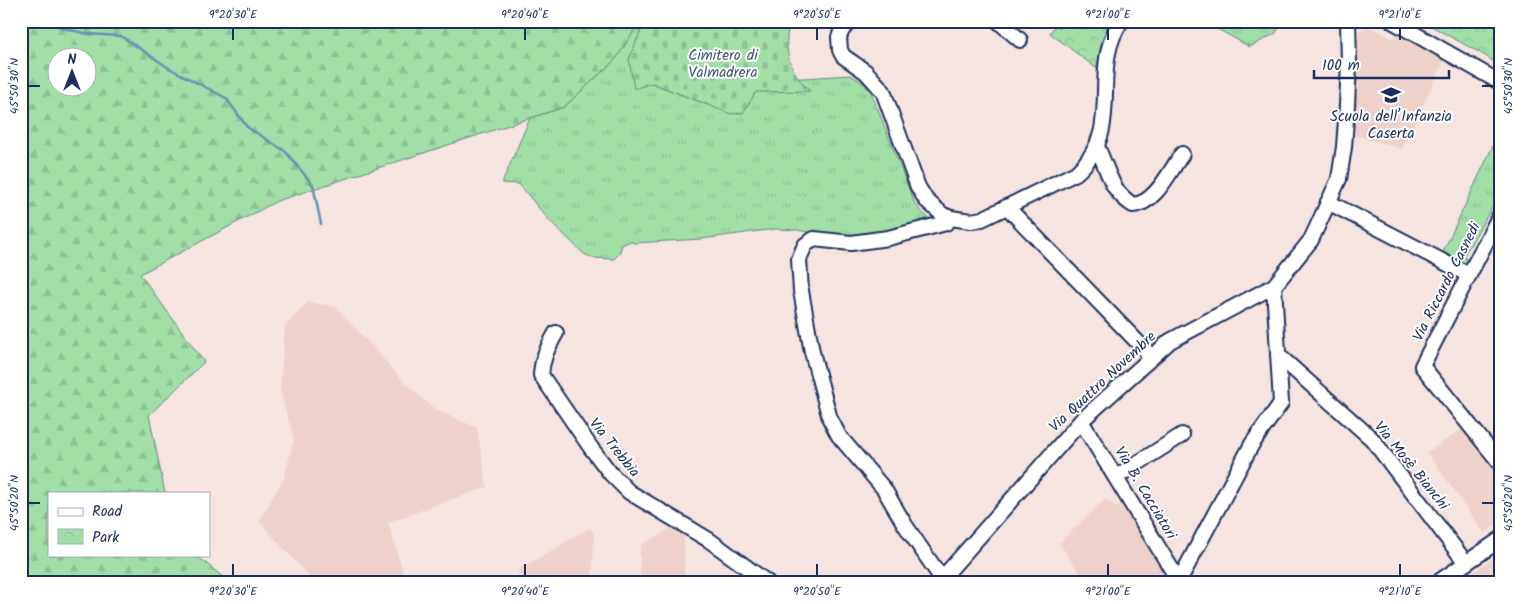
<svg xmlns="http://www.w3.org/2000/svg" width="1522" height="604" font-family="Kalam,sans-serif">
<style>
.built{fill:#eed1ca}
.grass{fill:url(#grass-tufts);stroke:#5e8782}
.forest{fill:url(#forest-firs);stroke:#5e8782;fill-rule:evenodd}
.cemetery{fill:url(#cemetery-stones);stroke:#5e8782}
.park{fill:url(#park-crowns);stroke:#5e8782}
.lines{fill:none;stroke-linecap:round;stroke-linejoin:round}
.stream{stroke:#6093b6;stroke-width:2.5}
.minor-casing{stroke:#1b2f5e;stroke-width:18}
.minor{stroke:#fff;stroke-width:14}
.ticks{fill:none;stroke:#1b2f5e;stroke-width:2}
.labels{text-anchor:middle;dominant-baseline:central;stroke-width:4;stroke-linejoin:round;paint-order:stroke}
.park-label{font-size:15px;fill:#3c5b70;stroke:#fff}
.poi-label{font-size:15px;fill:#1b2f5e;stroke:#fff}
.street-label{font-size:15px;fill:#1b2f5e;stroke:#fff}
.neatline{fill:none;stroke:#1b2f5e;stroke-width:2}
.ticks-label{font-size:12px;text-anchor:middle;fill:#1b2f5e}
</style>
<defs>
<pattern id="grass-tufts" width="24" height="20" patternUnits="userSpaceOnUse" patternTransform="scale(1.25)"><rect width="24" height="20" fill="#a1dfa7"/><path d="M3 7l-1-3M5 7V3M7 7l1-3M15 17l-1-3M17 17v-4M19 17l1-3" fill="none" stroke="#8ac092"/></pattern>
<pattern id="forest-firs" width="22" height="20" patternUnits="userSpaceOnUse" patternTransform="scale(1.25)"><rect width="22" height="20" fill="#a1dfa7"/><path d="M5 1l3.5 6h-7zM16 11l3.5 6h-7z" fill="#8ac092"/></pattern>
<pattern id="cemetery-stones" width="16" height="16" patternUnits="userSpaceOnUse" patternTransform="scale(1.25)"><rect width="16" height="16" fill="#a1dfa7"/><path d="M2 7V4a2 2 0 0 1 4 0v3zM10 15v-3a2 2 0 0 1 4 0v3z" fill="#8ac092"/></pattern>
<pattern id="park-crowns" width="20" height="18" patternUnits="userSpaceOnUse" patternTransform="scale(1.25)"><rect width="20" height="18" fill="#a1dfa7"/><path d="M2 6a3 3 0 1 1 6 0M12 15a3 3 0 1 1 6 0" fill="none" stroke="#8ac092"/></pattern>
</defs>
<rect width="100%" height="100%" fill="#f5e4e0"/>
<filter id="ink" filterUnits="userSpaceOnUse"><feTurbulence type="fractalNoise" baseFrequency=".02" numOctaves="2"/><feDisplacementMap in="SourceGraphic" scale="10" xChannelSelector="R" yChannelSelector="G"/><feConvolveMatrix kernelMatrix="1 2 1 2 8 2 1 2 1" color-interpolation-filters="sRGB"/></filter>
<g filter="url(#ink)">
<!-- built -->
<g class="built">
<polygon points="1367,26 1394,39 1397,33 1446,57 1402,149 1351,134 1359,31"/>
<polygon points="308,302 336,307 404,382 436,410 477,428 487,487 388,522 406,583 315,583 259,521 284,478 294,439 280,390 285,326"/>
<polygon points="1467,426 1501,469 1501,522 1484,533 1434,462 1426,453"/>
<polygon points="1106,499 1117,507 1126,500 1174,583 1074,583 1082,576 1059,543"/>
<polygon points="674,527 684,532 684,583 640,583 640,546"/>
<polygon points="590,528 594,534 592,583 522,583 518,570"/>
<polygon points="1501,553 1501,583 1457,583"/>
</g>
<!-- grass -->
<g class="grass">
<polygon points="640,21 648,21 644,24 629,59 652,83 708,105 788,79 850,75 861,81 871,92 914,202 921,212 933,221 882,234 861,237 830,236 797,230 775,229 701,239 634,243 630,241 622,245 619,254 614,259 593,258 584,254 548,219 519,184 502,183 530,118 564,107 616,59"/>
<polygon points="1212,21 1282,21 1276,33 1250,47 1214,27"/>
<polygon points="1501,129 1501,205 1494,204 1463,257 1471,261 1465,268 1442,254"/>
</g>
<!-- forest -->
<path class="forest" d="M21,21h619l-24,38 -52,48 -287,94 -137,73 64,88 -55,53 16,78h-116v62h147l34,28h-209zM58,58h30v30h-30z"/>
<!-- cemetery -->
<path class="cemetery" d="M645,21h145c-8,27 -1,51 20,70l-54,1 -13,21 -12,1 -79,-31 -18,6 -5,-30z"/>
<!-- park -->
<g class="park">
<polygon points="1058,21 1112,21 1096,68 1050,33"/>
<polygon points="1422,21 1501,21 1501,74 1494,70 1497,64 1484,55"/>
</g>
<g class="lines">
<!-- stream -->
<polyline class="stream" points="45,21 63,28 88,34 121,36 169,68 226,98 247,127 285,151 313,185 321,224"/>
<defs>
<g id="minor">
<path d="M850,21l-8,9 -3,7 1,13 3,6 23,16 17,19 35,96 8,13 17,15 8,3 20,3 11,-2 94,-46c51,-45 11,-101 45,-152"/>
<polyline points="998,21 1020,40"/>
<polyline points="1392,21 1501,83"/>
<path d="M1097,147c12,24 13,44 36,58 22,-1 37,-34 49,-51"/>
<polyline points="1328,202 1469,275"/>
<polyline points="1007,207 1152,357"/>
<polyline points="1501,213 1422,366 1501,464"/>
<path d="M556,333c-8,14 -14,25 -15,42l50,73 20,26 18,18 80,48 59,43"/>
<polyline points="1278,355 1372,439 1466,563"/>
<polyline points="1081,421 1180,583"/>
<polyline points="1116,477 1182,435"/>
<polyline points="942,579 905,525 884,489 839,436 830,419 812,352 801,291 799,259 805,245 814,239 851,243 888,238 946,223 951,218"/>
<polyline points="1179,581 1252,444 1281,403 1274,286"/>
<polyline points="938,583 1081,421 1170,341 1274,286 1311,240 1339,179 1344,147 1347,105 1349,63 1348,21"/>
<polyline points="1437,583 1501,539"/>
</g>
</defs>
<!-- minor casing -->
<use href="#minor" class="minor-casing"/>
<!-- minor -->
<use href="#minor" class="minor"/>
</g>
</g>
<!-- ticks -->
<path class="ticks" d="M233,28v12M525,28v12M817,28v12M1108,28v12M1400,28v12M28,86h12M1482,86h12M28,503h12M1482,503h12M233,564v12M525,564v12M817,564v12M1108,564v12M1400,564v12"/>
<!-- icons -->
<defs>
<symbol id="school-bare" viewBox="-9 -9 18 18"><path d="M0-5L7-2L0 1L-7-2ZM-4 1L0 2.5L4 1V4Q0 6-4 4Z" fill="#1b2f5e" stroke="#fff" stroke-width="2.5" paint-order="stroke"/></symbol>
</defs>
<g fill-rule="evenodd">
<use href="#school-bare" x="1377" y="81" width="28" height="28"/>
</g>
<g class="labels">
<!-- park labels -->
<g class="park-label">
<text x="723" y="56">Cimitero di<tspan x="723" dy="17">Valmadrera</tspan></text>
</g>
<!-- poi labels -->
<g class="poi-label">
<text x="1391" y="117">Scuola dell’Infanzia<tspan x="1391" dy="17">Caserta</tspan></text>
</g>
<!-- street labels -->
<g class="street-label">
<text transform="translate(1447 282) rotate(-63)">Via Riccardo Casnedi</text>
<text transform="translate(1103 382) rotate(-43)">Via Quattro Novembre</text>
<text transform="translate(614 448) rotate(51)">Via Trebbia</text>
<text transform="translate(1411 466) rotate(51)">Via Mosè Bianchi</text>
<text transform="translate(1145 493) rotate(59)">Via B. Cacciatori</text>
</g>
</g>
<!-- margin -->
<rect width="1522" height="604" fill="none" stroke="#fff" stroke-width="55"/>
<!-- legend -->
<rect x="48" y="492" width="162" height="65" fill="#ffffff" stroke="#a4acbf"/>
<rect x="58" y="508" width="25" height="8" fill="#ffffff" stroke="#a4acbf"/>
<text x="92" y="516" font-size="15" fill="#1b2f5e">Road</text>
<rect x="58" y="529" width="25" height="15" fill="url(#park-crowns)" stroke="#a4acbf"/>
<text x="92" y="542" font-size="15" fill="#1b2f5e">Park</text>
<!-- north arrow -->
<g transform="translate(72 72)"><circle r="24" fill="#ffffff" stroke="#a4acbf"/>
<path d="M0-4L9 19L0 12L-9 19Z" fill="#1b2f5e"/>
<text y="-8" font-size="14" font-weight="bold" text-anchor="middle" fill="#1b2f5e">N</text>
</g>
<!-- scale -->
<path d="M1314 70v8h135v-8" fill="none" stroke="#1b2f5e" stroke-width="2.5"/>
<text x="1322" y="70" font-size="15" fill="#1b2f5e" stroke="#ffffff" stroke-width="4" paint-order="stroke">100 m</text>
<rect x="28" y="28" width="1466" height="548" class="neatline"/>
<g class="ticks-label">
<text x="233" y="18">9°20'30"E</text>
<text x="525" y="18">9°20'40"E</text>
<text x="817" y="18">9°20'50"E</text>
<text x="1108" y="18">9°21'00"E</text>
<text x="1400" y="18">9°21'10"E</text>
<text transform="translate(14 86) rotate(-90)" y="4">45°50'30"N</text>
<text transform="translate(1508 86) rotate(-90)" y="4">45°50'30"N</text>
<text transform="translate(14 503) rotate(-90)" y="4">45°50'20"N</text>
<text transform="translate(1508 503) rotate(-90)" y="4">45°50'20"N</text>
<text x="233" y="595">9°20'30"E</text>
<text x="525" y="595">9°20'40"E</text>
<text x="817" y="595">9°20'50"E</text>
<text x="1108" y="595">9°21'00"E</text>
<text x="1400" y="595">9°21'10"E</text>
</g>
</svg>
